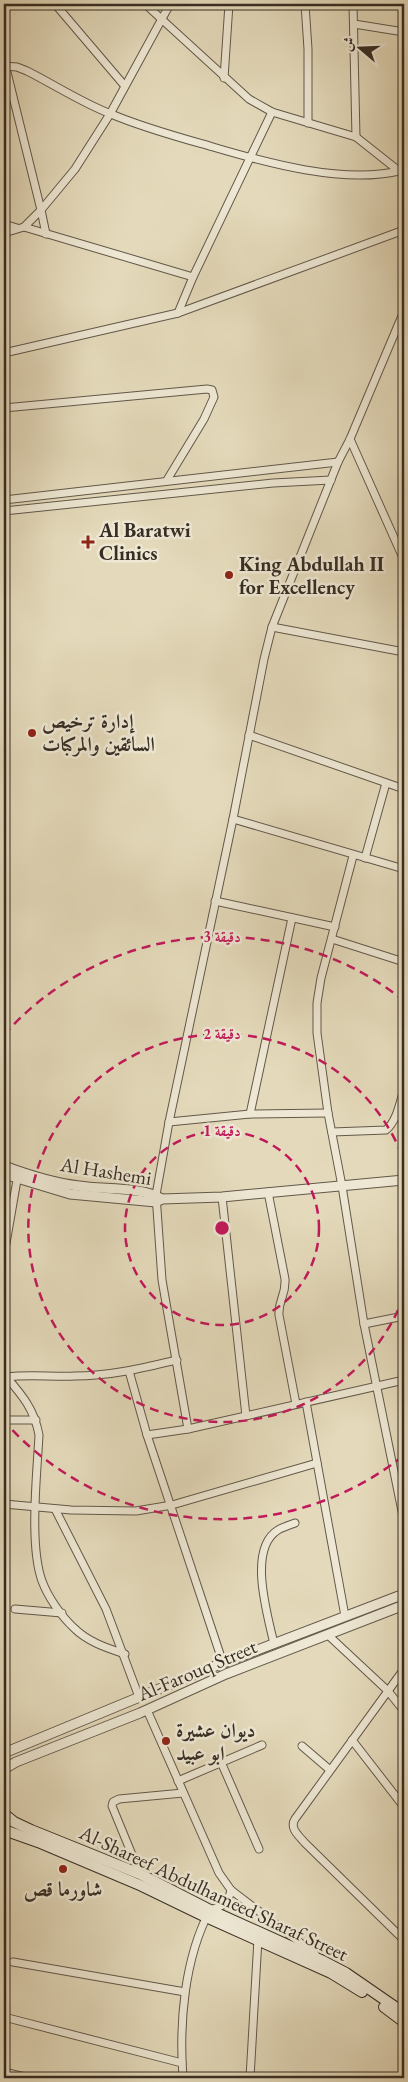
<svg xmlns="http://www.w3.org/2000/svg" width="408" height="2082" font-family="'EB Garamond',Amiri,serif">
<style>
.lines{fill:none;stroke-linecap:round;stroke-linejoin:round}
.minor-casing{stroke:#62584a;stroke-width:9}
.tertiary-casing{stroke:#62584a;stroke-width:11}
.secondary-casing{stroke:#372d24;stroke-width:12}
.minor{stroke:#ede7d3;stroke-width:7}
.tertiary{stroke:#ede7d3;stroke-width:9}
.secondary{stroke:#ede7d3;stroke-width:10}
.ring{fill:none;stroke:#c2185b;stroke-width:2.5;stroke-dasharray:9 6}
.poi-dot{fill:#8f2418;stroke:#ede7d3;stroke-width:2}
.labels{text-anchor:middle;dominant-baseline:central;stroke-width:5;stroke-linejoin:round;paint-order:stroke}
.poi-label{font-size:20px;font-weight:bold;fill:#372d24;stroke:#ede7d3;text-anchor:start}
.street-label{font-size:20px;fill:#372d24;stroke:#ede7d3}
.centre{fill:#c2185b;stroke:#ede7d3;stroke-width:2.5}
.ring-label{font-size:15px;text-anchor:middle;font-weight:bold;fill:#c2185b;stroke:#ede7d3;stroke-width:5;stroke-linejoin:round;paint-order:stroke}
</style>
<rect width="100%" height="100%" fill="#e4dabb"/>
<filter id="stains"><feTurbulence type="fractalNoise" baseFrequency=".004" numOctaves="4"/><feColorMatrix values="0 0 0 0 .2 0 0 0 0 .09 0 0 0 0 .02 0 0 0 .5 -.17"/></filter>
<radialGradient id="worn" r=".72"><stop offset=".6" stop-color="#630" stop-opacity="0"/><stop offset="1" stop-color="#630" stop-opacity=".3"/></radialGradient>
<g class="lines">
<defs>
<g id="minor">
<polyline points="55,4 124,85"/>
<polyline points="145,4 249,99 272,112 356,137 404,175"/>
<polyline points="305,4 308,49 308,123"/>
<polyline points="353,4 356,137"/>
<polyline points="354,24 404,32"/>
<polyline points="5,64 41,210 24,227 193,277"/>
<path d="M4,66l13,1 10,4c28,14 55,32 84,43 33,14 67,23 102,33 54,16 130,37 186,24"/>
<polyline points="224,78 229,4"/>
<polyline points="4,224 17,228"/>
<polyline points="4,233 24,227"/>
<polyline points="46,234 41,210 75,169 110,114 170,4"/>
<polyline points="178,313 193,277 272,112"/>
<polyline points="4,353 178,313 404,230"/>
<polyline points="4,408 207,389 212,390 214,397 204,419 167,480"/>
<polyline points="350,439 404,560"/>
<polyline points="4,500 338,462"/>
<polyline points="4,511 273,483 331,480"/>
<polyline points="272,627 404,652"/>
<polyline points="249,735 404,789"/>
<polyline points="233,819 404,869"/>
<polyline points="353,856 321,978 317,1003 317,1033 328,1113 342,1186 364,1324 404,1521"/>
<polyline points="365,858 386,783"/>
<polyline points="215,901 335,927"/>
<polyline points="332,939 404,962"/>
<polyline points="250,1114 292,918"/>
<polyline points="169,1122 250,1114 328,1113"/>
<path d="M332,1132l54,-2c11,-9 14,-28 18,-41"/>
<path d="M268,1192l17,87c1,18 -7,20 -6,36l17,89"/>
<polyline points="222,1197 246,1416"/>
<polyline points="4,1255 17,1180"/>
<polyline points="364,1324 404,1316"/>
<polyline points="129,1371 147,1435 223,1663"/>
<path d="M4,1374c17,20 30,34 35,61 -2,39 -10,110 3,146 6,16 19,35 32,47 14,14 33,20 51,26"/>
<path d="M6,1377c23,-3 46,0 69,-1 35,0 68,-8 102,-16"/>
<polyline points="306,1402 345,1616"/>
<polyline points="4,1420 36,1420"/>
<polyline points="188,1429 162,1280 156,1195 169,1122 233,819 264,659 272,627 338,462 350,439 404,311"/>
<polyline points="147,1435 188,1429 404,1380"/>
<polyline points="4,1504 71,1510 136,1511 172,1505 317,1463"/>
<polyline points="55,1509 106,1609 139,1697"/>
<polyline points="15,1609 62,1613"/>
<polyline points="328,1635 388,1691 404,1711"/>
<path d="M274,1644c-6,-28 -27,-95 4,-114 5,-3 12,-5 17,-7"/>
<path d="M404,1669l-109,150c-6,9 4,17 10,24l99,97"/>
<polyline points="147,1710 219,1873 231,1890 315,1954"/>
<polyline points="352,1740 404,1807"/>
<polyline points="302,1746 330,1770"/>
<polyline points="221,1762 259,1849"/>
<polyline points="178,1781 262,1745"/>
<polyline points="140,1874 112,1806 113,1802 119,1799 183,1793"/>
<polyline points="13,1962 185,1992"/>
<polyline points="4,2017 182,2063"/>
<polyline points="8,2073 29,2078"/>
<path d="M183,2078c-4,-54 1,-119 27,-168 13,-4 18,-6 21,-20"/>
<polyline points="250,2078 258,1939"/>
</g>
<g id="tertiary">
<path d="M4,1166c24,9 49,17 75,20 24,4 62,0 83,13"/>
<polyline points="4,1174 70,1194 156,1202 162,1199 222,1197 404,1180"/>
<polyline points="4,1753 205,1670 404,1594"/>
<polyline points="4,1769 16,1762 140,1713 226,1674 404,1605"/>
</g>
<g id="secondary">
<polyline points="4,1814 14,1822 31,1830 140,1874 210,1910 321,1960 346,1973 404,2013"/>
<polyline points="4,1830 38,1842 142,1886 206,1917 331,1973 362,1992"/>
<polyline points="384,2007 404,2022"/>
</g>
</defs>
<!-- minor casing -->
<use href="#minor" class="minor-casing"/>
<!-- tertiary casing -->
<use href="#tertiary" class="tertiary-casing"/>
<!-- secondary casing -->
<use href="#secondary" class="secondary-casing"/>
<!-- minor -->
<use href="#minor" class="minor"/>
<!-- tertiary -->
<use href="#tertiary" class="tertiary"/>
<!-- secondary -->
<use href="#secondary" class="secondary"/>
</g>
<!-- distance rings -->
<g class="ring">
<circle cx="222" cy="1228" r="97"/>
<path d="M404 1296A194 194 0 1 1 404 1160"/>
<path d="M403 1456A291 291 0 0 1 4 1421M4 1035A291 291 0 0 1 403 1000"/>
</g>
<!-- markers -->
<g class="poi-dot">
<path d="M85.5 534.5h5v5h5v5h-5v5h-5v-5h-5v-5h5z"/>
<circle cx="229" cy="575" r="5"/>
<circle cx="32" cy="733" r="5"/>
<circle cx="166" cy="1741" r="5"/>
<circle cx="63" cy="1869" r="5"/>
</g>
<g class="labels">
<!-- poi labels -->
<g class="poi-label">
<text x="99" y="530">Al Baratwi<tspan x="99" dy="23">Clinics</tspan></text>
<text x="239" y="564">King Abdullah II<tspan x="239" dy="23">for Excellency</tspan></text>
<text x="42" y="721">إدارة ترخيص<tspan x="42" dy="23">السائقين والمركبات</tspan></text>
<text x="176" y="1730">ديوان عشيرة<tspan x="176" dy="23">ابو عبيد</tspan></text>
<text x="63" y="1889" text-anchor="middle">شاورما قص</text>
</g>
<!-- street labels -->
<g class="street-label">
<text transform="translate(106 1171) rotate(9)">Al Hashemi</text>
<text transform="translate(197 1670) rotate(-23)">Al-Farouq Street</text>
<text transform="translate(214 1893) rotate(25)">Al-Shareef Abdulhameed Sharaf Street</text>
</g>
</g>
<circle cx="222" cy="1228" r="8" class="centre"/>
<g class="ring-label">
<text x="222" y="942">3 دقيقة</text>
<text x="222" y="1039">2 دقيقة</text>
<text x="222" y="1136">1 دقيقة</text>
</g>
<!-- margin -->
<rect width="408" height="2082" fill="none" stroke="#e4dabb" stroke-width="20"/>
<rect x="5" y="5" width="398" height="2072" fill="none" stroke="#372d24" stroke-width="2.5"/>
<rect x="10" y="10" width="388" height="2062" fill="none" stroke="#372d24"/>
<!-- north arrow -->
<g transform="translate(360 48) rotate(289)" stroke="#ede7d3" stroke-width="4" paint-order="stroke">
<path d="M0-4L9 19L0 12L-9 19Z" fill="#372d24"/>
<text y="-8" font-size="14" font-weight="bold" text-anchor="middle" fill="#372d24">ش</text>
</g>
<rect width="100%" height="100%" filter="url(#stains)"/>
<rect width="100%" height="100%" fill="url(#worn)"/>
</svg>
